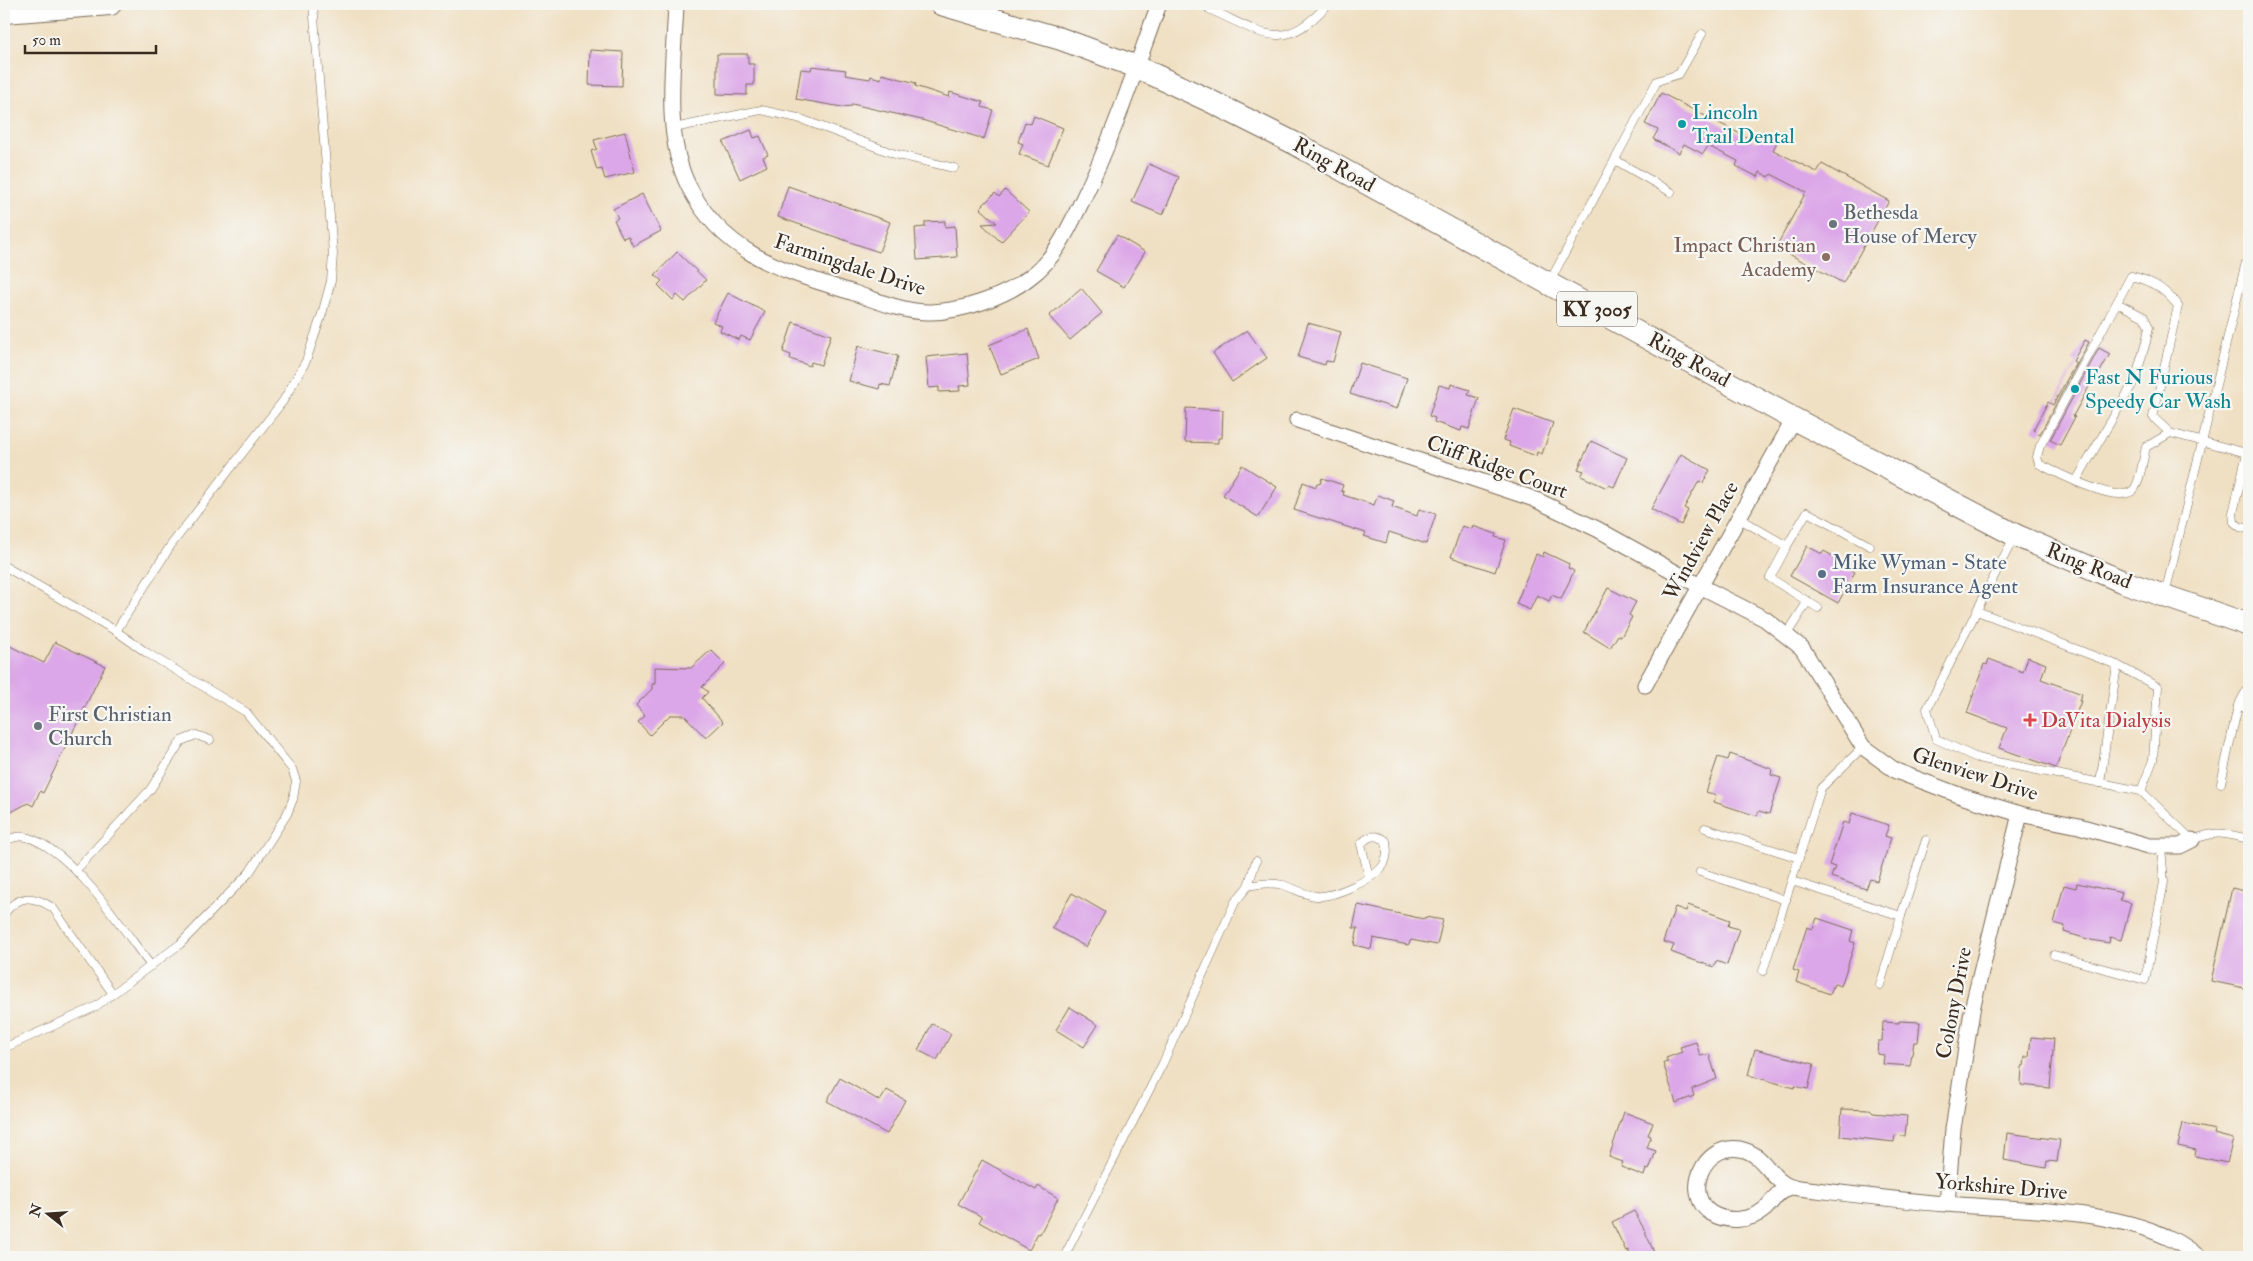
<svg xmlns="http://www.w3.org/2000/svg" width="2253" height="1261" font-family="'IM FELL Double Pica',serif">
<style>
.building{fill:#dca7e8}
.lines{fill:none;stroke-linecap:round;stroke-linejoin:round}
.lane-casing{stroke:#7a6a58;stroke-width:9}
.street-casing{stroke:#7a6a58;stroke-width:17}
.primary-casing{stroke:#7a6a58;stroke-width:24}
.lane{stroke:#fff;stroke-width:8}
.street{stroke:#fff;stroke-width:15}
.primary{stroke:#fff;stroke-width:22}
.culture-dot{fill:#0f9aa8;stroke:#f6f6f2;stroke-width:2}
.worship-dot{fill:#6b7280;stroke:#f6f6f2;stroke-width:2}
.education-dot{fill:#8d6e63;stroke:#f6f6f2;stroke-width:2}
.service-dot{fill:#5c6f8a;stroke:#f6f6f2;stroke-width:2}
.health-dot{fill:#e0444e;stroke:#f6f6f2;stroke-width:2}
.labels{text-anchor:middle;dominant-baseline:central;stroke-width:4.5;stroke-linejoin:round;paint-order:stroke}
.shield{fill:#f6f6f2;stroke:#73675e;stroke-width:1}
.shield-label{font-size:20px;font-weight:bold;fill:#3b2a1e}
.culture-label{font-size:21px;fill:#0d838f;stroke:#f6f6f2;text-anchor:start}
.street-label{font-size:21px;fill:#3b2a1e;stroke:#f6f6f2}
.worship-label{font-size:21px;fill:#5b616d;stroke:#f6f6f2;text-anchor:start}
.education-label{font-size:21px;fill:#785e54;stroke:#f6f6f2;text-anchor:end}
.service-label{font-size:21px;fill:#4e5e75;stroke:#f6f6f2;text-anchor:start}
.health-label{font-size:21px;fill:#be3a42;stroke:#f6f6f2;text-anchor:start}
</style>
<rect width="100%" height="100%" fill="#f6f6f2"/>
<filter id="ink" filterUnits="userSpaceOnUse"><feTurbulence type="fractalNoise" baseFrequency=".02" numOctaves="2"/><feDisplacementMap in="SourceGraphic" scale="10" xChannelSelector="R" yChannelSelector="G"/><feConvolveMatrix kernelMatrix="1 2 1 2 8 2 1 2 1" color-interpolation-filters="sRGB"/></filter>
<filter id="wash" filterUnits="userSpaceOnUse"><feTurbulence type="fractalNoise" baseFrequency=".0096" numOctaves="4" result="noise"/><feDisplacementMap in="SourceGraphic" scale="20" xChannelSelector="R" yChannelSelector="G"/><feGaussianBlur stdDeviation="1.12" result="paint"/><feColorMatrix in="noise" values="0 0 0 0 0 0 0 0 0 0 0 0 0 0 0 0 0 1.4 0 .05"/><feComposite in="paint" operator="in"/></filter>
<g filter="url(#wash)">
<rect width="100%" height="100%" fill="#f0e0c3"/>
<g id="blocks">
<!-- building -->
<g class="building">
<polygon points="590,50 623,52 622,86 589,85"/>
<polygon points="717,54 748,54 748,64 754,64 754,85 747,85 747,95 717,94"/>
<polygon points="812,66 846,70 845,75 870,79 871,76 881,79 882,74 916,83 915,86 949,97 950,92 983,102 982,107 993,110 984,139 922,120 852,104 852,106 842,107 796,99 801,69 811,70"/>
<polygon points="1661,93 1756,142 1761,132 1778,140 1773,150 1817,172 1822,164 1889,201 1843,283 1776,247 1806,192 1771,174 1769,177 1760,172 1758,177 1736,166 1738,161 1708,146 1703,154 1684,144 1679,153 1653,139 1658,130 1645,124"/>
<polygon points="1034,116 1063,128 1048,165 1019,154 1023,144 1018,142 1025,122 1031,124"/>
<polygon points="751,130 754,138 760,136 768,155 763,157 767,166 740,179 723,142"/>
<polygon points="625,132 635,172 605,179 602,169 597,170 591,151 597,149 594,140"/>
<polygon points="1149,164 1179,177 1163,215 1132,202"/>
<polygon points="788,186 890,222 879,252 778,217"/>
<polygon points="1005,190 1029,212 1001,242 982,224 997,223 980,208 995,193 999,197"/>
<polygon points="642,194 661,231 633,246 628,236 623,238 614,220 618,218 613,209"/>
<polygon points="945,221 945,227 955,226 957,257 917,260 915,228 925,227 925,222"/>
<polygon points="1117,235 1145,252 1124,287 1096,271"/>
<polygon points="677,252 706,280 685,302 677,295 673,300 658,285 662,281 655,275"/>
<polygon points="1081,288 1102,313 1070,340 1049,316"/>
<polygon points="728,293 765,312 750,340 741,336 739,340 720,331 722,326 713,322"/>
<polygon points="793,322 831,335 821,365 811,362 810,366 790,359 791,355 783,352"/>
<polygon points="1308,323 1341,332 1333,362 1326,361 1325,365 1298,357"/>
<polygon points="1028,329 1039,359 1001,374 989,345"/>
<polygon points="1247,330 1267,358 1232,382 1213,353"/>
<polygon points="2085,340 2089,342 2040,434 2033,430 2048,402 2053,405 2076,363 2073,361"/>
<polygon points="858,346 898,356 890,386 880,384 879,389 849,381"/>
<polygon points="2099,348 2110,354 2098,375 2096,374 2073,416 2075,417 2060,445 2050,440"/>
<polygon points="967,353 970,385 959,386 960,391 939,392 939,387 929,388 926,357"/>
<polygon points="1360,363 1407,378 1397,409 1350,394"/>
<polygon points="1451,384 1470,390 1468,395 1479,398 1469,429 1462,427 1461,431 1434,422 1435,418 1429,416 1439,385 1450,388"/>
<polygon points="1186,408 1223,410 1222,438 1218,438 1218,443 1185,442"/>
<polygon points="1514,409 1553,423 1542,454 1537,452 1536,456 1509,446 1510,442 1503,440"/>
<polygon points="1591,441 1627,458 1614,487 1609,485 1607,488 1581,476 1584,471 1578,469"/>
<polygon points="1681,454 1710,470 1703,483 1699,481 1684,508 1688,510 1681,525 1651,509"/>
<polygon points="1242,465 1277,487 1258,517 1223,495"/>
<polygon points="1322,478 1343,485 1341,491 1344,492 1343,495 1374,505 1378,495 1394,501 1392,507 1417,516 1419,509 1436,514 1426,544 1389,532 1386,543 1364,536 1366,533 1294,510 1303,482 1316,487 1317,483 1320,484"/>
<polygon points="1462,526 1472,529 1473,526 1496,534 1495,537 1506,540 1495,572 1451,557"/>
<polygon points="1807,546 1822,554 1824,551 1841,561 1839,564 1855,572 1838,603 1790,576"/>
<polygon points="1544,552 1569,564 1568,568 1574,571 1561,599 1552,595 1549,601 1537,595 1530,610 1516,604 1536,554 1543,557"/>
<polygon points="1608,588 1636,602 1629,615 1632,617 1621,637 1618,635 1610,648 1584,632"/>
<polygon points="55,642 105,666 43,793 40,791 33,806 28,803 4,816 4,643 44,663"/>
<polygon points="711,650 725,664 702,687 708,692 702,698 723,722 706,738 684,715 670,715 650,735 638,722 645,716 636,705 652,689 652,684 655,684 655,667 691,668"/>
<polygon points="2028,657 2046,664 2041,679 2082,694 2079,701 2081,701 2056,768 1999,748 2007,728 1967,713 1984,664 1987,665 1989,659 2023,672"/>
<polygon points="1730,754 1772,769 1771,775 1781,778 1769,814 1759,811 1757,816 1714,802 1716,795 1706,792 1718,757 1728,760"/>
<polygon points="1852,813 1889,825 1885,836 1891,838 1877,881 1870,879 1866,889 1831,877 1835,867 1829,865 1843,822 1849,824"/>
<polygon points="2077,883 2122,893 2120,900 2131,903 2121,940 2110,937 2109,943 2091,940 2064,932 2065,926 2054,923 2064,885 2076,888"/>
<polygon points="2232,888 2249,892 2249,989 2211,981"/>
<polygon points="1072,893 1105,912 1086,947 1052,928"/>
<polygon points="1358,905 1424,919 1425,917 1443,920 1437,945 1411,940 1408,945 1373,938 1371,949 1354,945 1358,928 1353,928"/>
<polygon points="1688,905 1730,920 1728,926 1739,929 1727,965 1716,961 1714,967 1687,958 1671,952 1674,945 1663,942 1675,907 1686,911"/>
<polygon points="1817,918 1853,930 1850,941 1855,943 1841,986 1834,984 1830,994 1796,982 1799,972 1793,970 1807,927 1813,929"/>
<polygon points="1070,1007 1098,1025 1084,1047 1056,1030"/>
<polygon points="1899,1021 1920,1022 1918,1042 1914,1042 1910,1066 1883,1064 1884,1055 1877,1054 1878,1041 1882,1041 1883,1022 1899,1023"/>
<polygon points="932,1024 951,1034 937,1060 918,1050"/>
<polygon points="2031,1037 2054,1039 2050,1088 2021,1085 2022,1066 2024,1066 2025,1057 2029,1057"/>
<polygon points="1696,1042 1700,1056 1709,1054 1717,1079 1692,1089 1694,1096 1676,1103 1663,1063 1668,1062 1666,1058 1682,1052 1680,1047"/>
<polygon points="1755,1049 1814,1064 1808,1089 1794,1086 1794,1088 1748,1075"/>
<polygon points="840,1078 880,1101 887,1090 905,1100 887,1134 827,1101"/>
<polygon points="1842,1109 1870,1110 1873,1113 1907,1116 1905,1136 1895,1135 1894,1142 1840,1136"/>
<polygon points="1624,1112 1653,1123 1648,1135 1651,1136 1647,1148 1656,1151 1649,1170 1646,1169 1644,1176 1621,1167 1623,1162 1609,1157"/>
<polygon points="2183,1123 2215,1130 2214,1134 2233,1139 2227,1163 2195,1156 2196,1150 2178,1146"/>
<polygon points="2007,1133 2060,1140 2057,1162 2047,1161 2046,1168 2004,1160"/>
<polygon points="982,1160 1036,1190 1038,1186 1058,1198 1040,1234 1038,1233 1029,1250 979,1222 982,1217 958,1204"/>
<polygon points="1634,1211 1644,1229 1656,1257 1631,1257 1628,1250 1626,1251 1612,1222"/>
</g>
</g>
</g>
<g filter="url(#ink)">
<use href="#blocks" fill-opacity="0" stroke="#7a6a58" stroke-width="1"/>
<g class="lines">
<defs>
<g id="lane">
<path d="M1210,4l-1,5c54,24 73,46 119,-5"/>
<polyline points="674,128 761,110 798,118 895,154 954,168"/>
<polyline points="1615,160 1671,192"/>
<polyline points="1550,281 1657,81 1679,74 1702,34"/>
<path d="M2170,433l-24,14c-3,12 -5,31 -11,41 -13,20 -79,-16 -96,-24l-2,-7 3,-11 91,-170c21,5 34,13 47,30l-25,111 17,16 77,20 -14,60 1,9 6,5 9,2"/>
<polyline points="2076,481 2135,380 2146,342 2149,327 2144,317 2117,303"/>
<polyline points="1738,518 1787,546 1807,512 1870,546"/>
<polyline points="1787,546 1770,578 1818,608"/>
<polyline points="4,566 116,631"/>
<polyline points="2165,594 2246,262"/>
<polyline points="1977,611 2117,665 2158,687 2153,760 2141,791 1977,758 1936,739 1927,709 2014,537"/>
<polyline points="1787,634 1808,601"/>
<polyline points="2238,706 2249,686"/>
<polyline points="2100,783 2117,665"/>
<polyline points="2221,783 2238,706 2249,708"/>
<path d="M2141,791l51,49c26,-10 31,-7 57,-1"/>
<polyline points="1705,828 1799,858"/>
<path d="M4,841c7,-3 15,-6 22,-4 46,12 96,91 125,129"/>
<polyline points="76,870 150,790 181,741 196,735 210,740"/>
<polyline points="1700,872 1786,900"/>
<polyline points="1792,881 1901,916 1880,985"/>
<path d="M1248,886c12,-2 23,-4 35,-1 11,3 21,10 33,11 16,2 60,-17 68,-32 4,-9 3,-14 2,-23 -9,-7 -17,-6 -25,3l8,33"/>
<path d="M4,914c15,-20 29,-19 49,-6l60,86"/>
<polyline points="1901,916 1926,840"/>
<polyline points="2054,955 2145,980 2164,882 2161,847"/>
<polyline points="1763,971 1821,788 1863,747"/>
<polyline points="4,1048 95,1007 180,944 249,873 287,814 293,799 296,781 292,769 246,712 147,653 116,631 171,545 283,401 306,361 322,314 331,281 333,254 313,4"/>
<polyline points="1064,1257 1163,1063 1235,902 1248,886 1256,861"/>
</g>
<g id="street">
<path d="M676,4c-2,57 -14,130 13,183 36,70 97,84 165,106 24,8 52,20 77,19 32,-1 74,-15 99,-35 25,-18 39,-49 52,-76 31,-63 53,-131 77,-197"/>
<polyline points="1297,420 1534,499 1597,529 1700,586 1765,619 1802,648 1863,747 1896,771 1964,797 2020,814 2079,826 2149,846 2180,846 2192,840"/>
<polyline points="1645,685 1794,419"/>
<path d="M1791,1187c-15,5 -16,12 -26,22 -14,12 -38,14 -54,4 -28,-18 -9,-70 29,-64 26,5 29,31 51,38 51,6 103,13 155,17 69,6 158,4 221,33 12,5 22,13 32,20"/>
<polyline points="1947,1204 1953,1129 1973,1005 2020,814"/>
</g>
<g id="primary">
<polyline points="941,4 1061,39 1137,67 1208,100 1294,143 1794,419 2015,535 2121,581 2249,625"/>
<polyline points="4,12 110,4"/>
</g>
</defs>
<!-- lane casing -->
<use href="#lane" class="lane-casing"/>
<!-- street casing -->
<use href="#street" class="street-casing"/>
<!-- primary casing -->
<use href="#primary" class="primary-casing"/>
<!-- lane -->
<use href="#lane" class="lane"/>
<!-- street -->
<use href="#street" class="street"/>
<!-- primary -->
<use href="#primary" class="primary"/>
</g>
</g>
<!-- markers -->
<g class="culture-dot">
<circle cx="1682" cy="124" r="5"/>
<circle cx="2075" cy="389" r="5"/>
</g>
<g class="worship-dot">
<circle cx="1833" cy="224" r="5"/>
<circle cx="38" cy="726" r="5"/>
</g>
<circle class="education-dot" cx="1826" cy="257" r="5"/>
<circle class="service-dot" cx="1822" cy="574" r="5"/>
<path class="health-dot" d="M2027.5 712.5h5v5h5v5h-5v5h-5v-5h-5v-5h5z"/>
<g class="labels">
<!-- shield labels -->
<rect class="shield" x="1557" y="291.5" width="80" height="35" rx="4"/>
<g class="shield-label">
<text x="1597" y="309">KY 3005</text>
</g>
<!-- culture labels -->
<g class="culture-label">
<text x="1692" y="112">Lincoln<tspan x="1692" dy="24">Trail Dental</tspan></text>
<text x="2085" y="377">Fast N Furious<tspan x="2085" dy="24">Speedy Car Wash</tspan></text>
</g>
<!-- street labels -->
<g class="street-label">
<text transform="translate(1334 165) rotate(29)">Ring Road</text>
<text transform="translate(850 265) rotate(18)">Farmingdale Drive</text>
<text transform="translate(1689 360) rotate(29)">Ring Road</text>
<text transform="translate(1497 467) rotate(20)">Cliff Ridge Court</text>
<text transform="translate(1701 541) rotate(-61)">Windview Place</text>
<text transform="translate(2089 566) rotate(22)">Ring Road</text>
<text transform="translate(1975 774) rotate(18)">Glenview Drive</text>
<text transform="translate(1954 1003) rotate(-79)">Colony Drive</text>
<text transform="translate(2001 1187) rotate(5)">Yorkshire Drive</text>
</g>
<!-- worship labels -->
<g class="worship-label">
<text x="1843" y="212">Bethesda<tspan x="1843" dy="24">House of Mercy</tspan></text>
<text x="48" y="714">First Christian<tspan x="48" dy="24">Church</tspan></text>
</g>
<!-- education labels -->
<g class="education-label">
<text x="1816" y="245">Impact Christian<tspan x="1816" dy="24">Academy</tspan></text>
</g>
<!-- service labels -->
<g class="service-label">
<text x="1832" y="562">Mike Wyman - State<tspan x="1832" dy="24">Farm Insurance Agent</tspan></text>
</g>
<!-- health labels -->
<g class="health-label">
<text x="2041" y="720">DaVita Dialysis</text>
</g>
</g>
<!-- margin -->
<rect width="2253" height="1261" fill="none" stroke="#f6f6f2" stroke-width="20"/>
<!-- north arrow -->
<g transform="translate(48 1214) rotate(287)" stroke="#f6f6f2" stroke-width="4" paint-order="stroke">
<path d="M0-4L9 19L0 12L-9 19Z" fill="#3b2a1e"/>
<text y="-8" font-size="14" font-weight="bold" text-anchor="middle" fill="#3b2a1e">N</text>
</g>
<!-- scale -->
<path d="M25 45v8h131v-8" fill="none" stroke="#3b2a1e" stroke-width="2.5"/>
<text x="32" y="45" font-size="15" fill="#3b2a1e" stroke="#f6f6f2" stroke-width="4" paint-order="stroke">50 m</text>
</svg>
